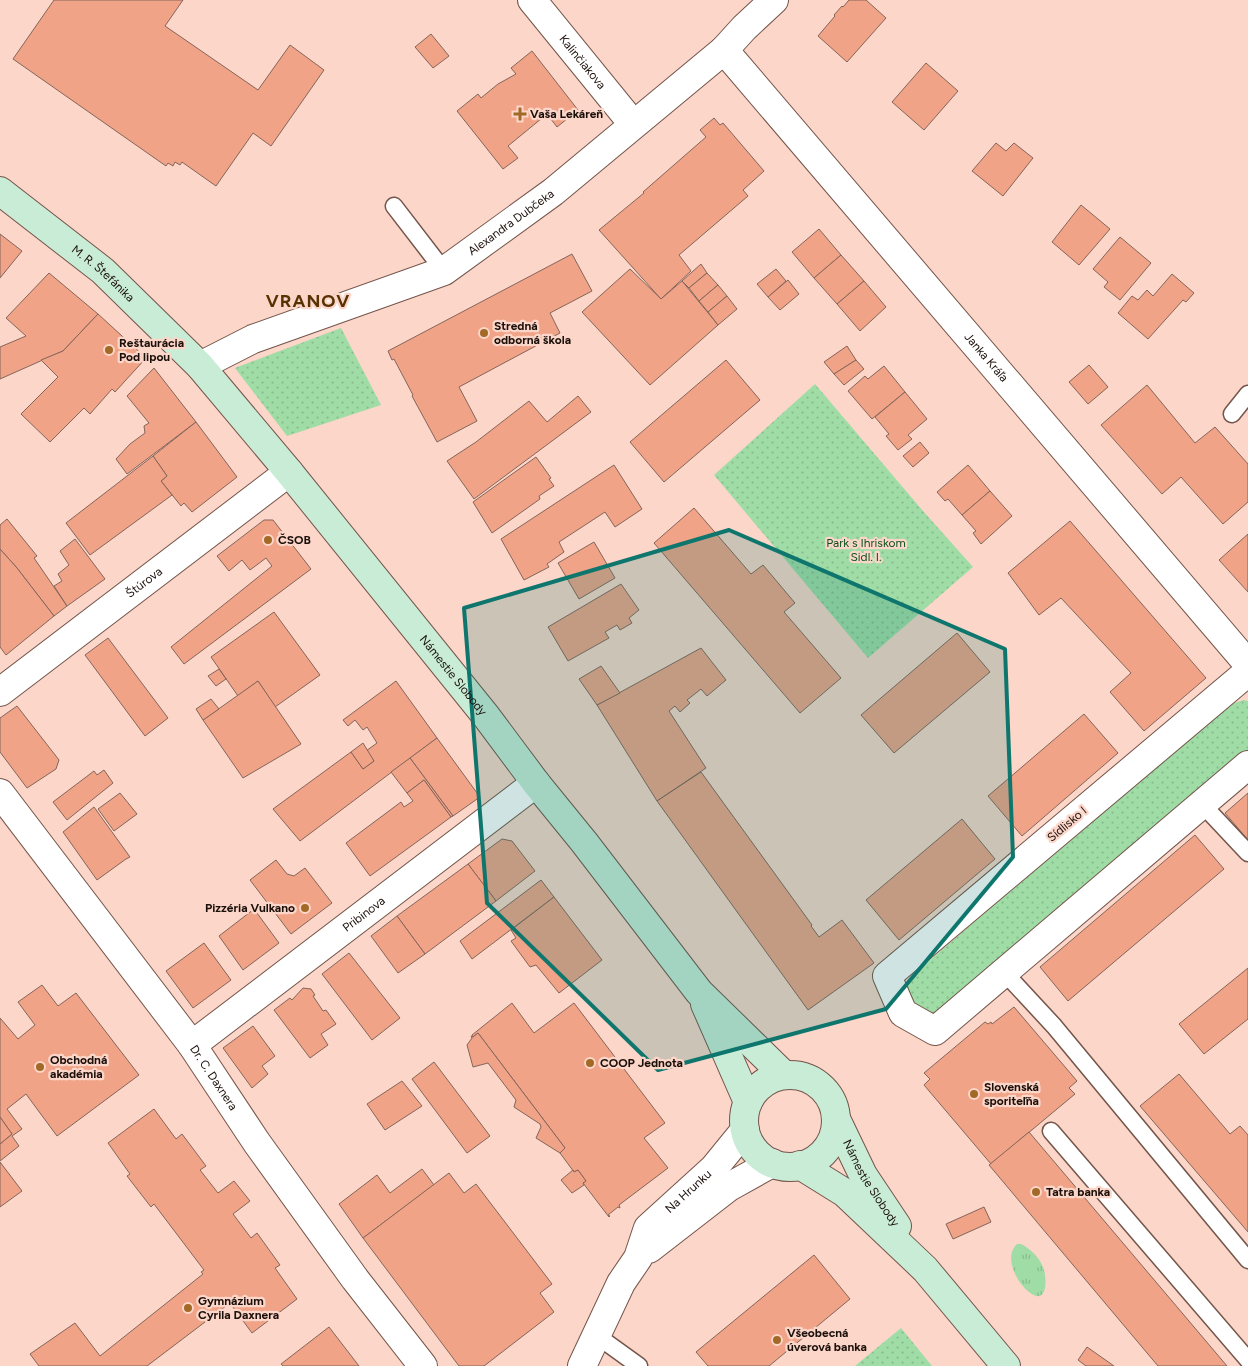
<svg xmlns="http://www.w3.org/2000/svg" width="1248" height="1366" font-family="Figtree,sans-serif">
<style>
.grass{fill:url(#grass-tufts)}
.park{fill:url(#park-dots)}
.building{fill:#f0a387;stroke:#85655a}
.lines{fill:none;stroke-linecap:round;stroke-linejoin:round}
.lane-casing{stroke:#74554a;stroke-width:19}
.street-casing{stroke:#74554a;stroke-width:30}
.secondary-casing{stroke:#74554a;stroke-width:30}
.lane{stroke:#fff;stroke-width:16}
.street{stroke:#fff;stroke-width:28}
.secondary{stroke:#c9ecd7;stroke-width:28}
.marked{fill:#0f766e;fill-opacity:0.2;stroke:#0f766e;stroke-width:4;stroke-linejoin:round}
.poi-dot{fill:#a26927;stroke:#fbd6c9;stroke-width:2}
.labels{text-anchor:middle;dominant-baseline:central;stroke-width:4.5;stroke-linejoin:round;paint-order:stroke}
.street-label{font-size:12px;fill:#1b0f0a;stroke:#fbd6c9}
.poi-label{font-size:12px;font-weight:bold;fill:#1b0f0a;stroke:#fbd6c9;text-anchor:start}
.park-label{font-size:12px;fill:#09501d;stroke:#fbd6c9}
.district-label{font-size:18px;font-weight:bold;letter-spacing:1px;fill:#583200;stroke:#fbd6c9}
</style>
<defs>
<pattern id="grass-tufts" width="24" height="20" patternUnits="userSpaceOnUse" patternTransform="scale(1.25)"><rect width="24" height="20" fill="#9fdca6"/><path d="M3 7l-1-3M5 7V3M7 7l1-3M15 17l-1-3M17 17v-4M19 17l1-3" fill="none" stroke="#88bc8e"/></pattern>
<pattern id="park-dots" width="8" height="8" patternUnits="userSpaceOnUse" patternTransform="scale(1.25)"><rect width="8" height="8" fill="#9fdca6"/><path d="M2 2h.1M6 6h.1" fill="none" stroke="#88bc8e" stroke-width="1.8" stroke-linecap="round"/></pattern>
</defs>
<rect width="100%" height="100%" fill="#fbd6c9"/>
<!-- grass -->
<path class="grass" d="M1017,1244h4c10,5 20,15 23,26 3,11 3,36 -15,22 -12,-9 -26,-35 -12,-48z"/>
<!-- park -->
<g class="park">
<polygon points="341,328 381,405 287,436 235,368"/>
<polygon points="815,384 923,511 973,567 868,658 714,475"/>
<path d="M1244,700l4,1v50l-310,262 -9,1 -15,-6c-6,-12 -9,-18 -4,-31l318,-272z"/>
<polygon points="901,1328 932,1366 855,1366"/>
</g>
<!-- building -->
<g class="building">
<polygon points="54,0 183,0 165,26 258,90 290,45 324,70 271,146 253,133 216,186 182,162 180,165 175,162 173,166 168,163 166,166 13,59"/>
<polygon points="849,0 866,0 886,18 847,62 818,36 835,16 834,15 842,6 843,7"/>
<polygon points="431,34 449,56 433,68 415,47"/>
<polygon points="532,51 578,110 557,127 547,114 508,146 518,158 503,169 457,111 478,94 481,98 498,84 516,74 511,68"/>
<polygon points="926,63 958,91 924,130 892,102"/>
<polygon points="714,118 720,125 723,123 764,171 743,190 748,196 679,255 691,271 661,299 599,230 644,193 643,192 706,137 700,130"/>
<polygon points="996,143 1006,151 1014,143 1033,158 1003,196 972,171"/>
<polygon points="1081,205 1110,229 1079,265 1052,242"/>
<polygon points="819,229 841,255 814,278 792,252"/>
<polygon points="0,234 22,251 0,278"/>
<polygon points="1120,237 1151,263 1120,300 1104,287 1108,282 1093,269"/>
<polygon points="572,254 592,291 550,313 560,333 459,387 477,421 437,442 412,396 413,395 394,359 392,360 388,351"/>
<polygon points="841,255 864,281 837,304 814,278"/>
<polygon points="701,264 707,273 689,288 682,281"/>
<polygon points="630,269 661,299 682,281 718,325 650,385 582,312"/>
<polygon points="776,269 786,281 768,297 757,284"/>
<polygon points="49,273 98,314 63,351 0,379 0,347 26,336 6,318"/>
<polygon points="707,273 718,285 699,301 689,288"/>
<polygon points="1172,274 1194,293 1186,302 1183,300 1148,339 1118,313 1132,296 1138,300 1147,290 1153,296"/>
<polygon points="788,280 799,294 780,310 768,297"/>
<polygon points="864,281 886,307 860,331 837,304"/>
<polygon points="718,285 727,296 708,312 699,301"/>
<polygon points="727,296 737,309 718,325 708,312"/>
<polygon points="98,314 146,358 115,392 112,389 90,414 84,408 50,442 21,414 58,377 41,360 63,351"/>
<polygon points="847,346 856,360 834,374 824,362"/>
<polygon points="726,360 760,400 664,482 630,442"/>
<polygon points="856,360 864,369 844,385 834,374"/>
<polygon points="1089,365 1108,387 1088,404 1069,382"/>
<polygon points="884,366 905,392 872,419 848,391 865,376 868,379"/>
<polygon points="154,368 196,422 127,474 116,459 130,444 145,433 144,426 149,423 127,396"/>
<polygon points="1147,385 1195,443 1215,427 1248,464 1248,502 1223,524 1181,477 1162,494 1101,425"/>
<polygon points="905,392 927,419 908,435 912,439 898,450 886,436 889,434 875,417"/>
<polygon points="578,396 591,412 474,499 447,461 476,442 529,401 547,422"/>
<polygon points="196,422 237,477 192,512 184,503 181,506 161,481 167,476 153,456"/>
<polygon points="920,442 929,453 913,467 903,456"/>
<polygon points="153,456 167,476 161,481 172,495 90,555 66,523"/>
<polygon points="536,457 551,478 549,479 554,486 539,496 540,499 492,533 473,502"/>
<polygon points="614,465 642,509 615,527 605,512 559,542 564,552 547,564 549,567 524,580 501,539"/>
<polygon points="968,465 990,491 962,515 948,499 945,501 937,492"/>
<polygon points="990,491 1012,516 981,544 973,533 976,531 962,515"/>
<polygon points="694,508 751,574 763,565 795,603 784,612 841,678 800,713 654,543"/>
<polygon points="7,519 37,556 34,558 67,606 54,616 17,568 0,549 0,525"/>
<polygon points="264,520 273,520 311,569 184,664 171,647 272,566 266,558 250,570 242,560 229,571 217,556"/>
<polygon points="1070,521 1206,678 1144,731 1110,692 1131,673 1061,598 1039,615 1008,573"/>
<polygon points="1248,534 1248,592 1219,560"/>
<polygon points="75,539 105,579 67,606 54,586 62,581 58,574 69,565 60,551"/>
<polygon points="594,542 615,578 579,599 558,563"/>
<polygon points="0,549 17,568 54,616 6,655 0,647"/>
<polygon points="621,584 639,610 629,618 632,623 620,630 617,625 605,632 609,638 568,661 548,627"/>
<polygon points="274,612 320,675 275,707 258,681 238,696 211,657"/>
<polygon points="957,633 990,672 894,753 861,715"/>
<polygon points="108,638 168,718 145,736 85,655"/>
<polygon points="701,648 726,680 707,696 701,689 687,700 690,703 680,712 675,706 669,711 706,768 657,801 597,705"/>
<polygon points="601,666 620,693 597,705 579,679"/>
<polygon points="219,669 226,679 216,686 208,676"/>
<polygon points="258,681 301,744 243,778 203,720"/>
<polygon points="396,681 437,738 300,841 273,809 351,752 363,769 374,761 366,751 377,743 367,727 363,730 355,720 348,726 343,720"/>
<polygon points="211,699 219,709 203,720 196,709"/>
<polygon points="17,706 59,760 56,769 27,788 0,752 0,718"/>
<polygon points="1084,714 1118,753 1022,836 988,796"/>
<polygon points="437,738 480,797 453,816 410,758"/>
<polygon points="363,743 374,761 363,769 351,752"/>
<polygon points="410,758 453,816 451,817 424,780 407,793 391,772"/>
<polygon points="104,770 113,783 67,820 53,802 94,771 97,775"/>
<polygon points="701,772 812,925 811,926 819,937 842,920 874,963 808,1010 657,801"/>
<polygon points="424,780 451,817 370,876 346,843 401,802 404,807 413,801 407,793"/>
<polygon points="120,793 137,814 114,831 98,809"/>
<polygon points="1248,793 1248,840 1225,813"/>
<polygon points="94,807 130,857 126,859 97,880 63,832"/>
<polygon points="962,819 995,859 899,940 866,900"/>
<polygon points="1195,835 1224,869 1068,1001 1040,967"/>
<polygon points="502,839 512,841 535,871 496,901 468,864"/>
<polygon points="276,860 287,874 294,876 305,868 332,903 291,934 250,880"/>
<polygon points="468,864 496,901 425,954 397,916"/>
<polygon points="541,880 554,897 472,959 460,941"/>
<polygon points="554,897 602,960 559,993 536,965 530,967 511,941 516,938 511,930"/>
<polygon points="254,909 279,943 243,970 219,936"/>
<polygon points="397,916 425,954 398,973 371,936"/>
<polygon points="204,943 231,980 193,1008 166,971"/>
<polygon points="349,953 400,1018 372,1040 322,974"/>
<polygon points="1248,968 1248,1019 1204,1054 1179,1024"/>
<polygon points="42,985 58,1006 76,993 139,1075 57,1136 26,1094 7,1109 22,1129 12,1136 19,1146 0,1161 0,1144 12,1134 0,1117 0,1018 18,1039 35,1025 18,1002"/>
<polygon points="303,988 311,989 315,995 313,996 323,1011 326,1010 336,1024 321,1034 328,1045 310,1058 274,1010 290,998 292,1000"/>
<polygon points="512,1003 534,1033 574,1003 665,1123 644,1138 668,1168 619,1205 620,1208 618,1207 608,1215 610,1216 609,1217 583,1183 586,1181 578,1170 574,1172 560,1153 565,1148 478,1033 473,1037 472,1035"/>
<polygon points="1014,1007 1077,1081 1069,1088 1075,1094 991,1164 924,1085 930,1079 924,1073 985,1022 988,1024 991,1022 992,1024"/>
<polygon points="253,1026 275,1056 262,1066 268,1074 252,1088 223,1048"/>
<polygon points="478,1033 565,1148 560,1153 536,1138 541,1127 540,1124 514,1107 516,1100 488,1063 473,1067 467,1045 472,1038 471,1036 473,1037"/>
<polygon points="434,1062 490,1136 467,1153 412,1079"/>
<polygon points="1179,1074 1230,1134 1240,1126 1248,1135 1248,1232 1140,1106"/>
<polygon points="402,1081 422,1106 385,1130 367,1104"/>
<polygon points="154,1109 176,1139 182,1134 206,1166 200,1170 218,1193 234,1181 250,1201 233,1214 251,1238 257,1233 280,1265 275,1268 297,1299 252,1333 230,1303 147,1366 39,1366 30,1354 75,1323 100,1356 203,1274 201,1272 204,1270 154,1204 151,1207 127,1176 130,1174 108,1143"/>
<polygon points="0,1117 12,1134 0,1144"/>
<polygon points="1029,1132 1227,1366 1158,1366 989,1165"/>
<polygon points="0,1162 22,1191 0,1207"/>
<polygon points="422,1169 434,1185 363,1238 339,1204 377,1175 390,1193"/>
<polygon points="573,1170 574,1172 578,1170 586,1181 583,1183 584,1185 572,1193 561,1180"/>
<polygon points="449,1173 464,1193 476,1184 552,1284 540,1293 554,1312 484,1366 459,1366 363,1238"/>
<polygon points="984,1207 991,1222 953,1239 946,1224"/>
<polygon points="814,1255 850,1299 769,1366 708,1366 696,1352"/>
<polygon points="329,1327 359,1366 283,1366 281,1364"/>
<polygon points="1087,1347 1114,1366 1086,1366 1078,1360"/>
</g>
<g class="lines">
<defs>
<g id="lane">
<polyline points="394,206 444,271"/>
<polyline points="1232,414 1248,394"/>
<polyline points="1202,804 1248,853"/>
<polyline points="1004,972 1054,1026 1248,1260"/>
<polyline points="1051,1131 1248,1360"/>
<polyline points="596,1335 639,1366"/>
</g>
<g id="street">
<path id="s1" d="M532,0l101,124"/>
<path id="s2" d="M724,50l524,614"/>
<path id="s3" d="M200,366l53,-27 191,-68 109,-79 171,-142 20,-22 30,-28"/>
<polyline points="1248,672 887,976 903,1013 935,1031 1248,765"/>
<path id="s4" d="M0,692l289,-220"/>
<path id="s5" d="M0,793l192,252 65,98 98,136 68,87"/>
<path id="s6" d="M192,1045l344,-262"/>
<polyline points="649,1249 729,1187 772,1163"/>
<path id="s7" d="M582,1366l39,-83 17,-25 10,-30 66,-60 31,-38"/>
</g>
<g id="secondary">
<path id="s8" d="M0,191l103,80 97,95 89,106 197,244 50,67 48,59 115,150 85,83"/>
<polyline points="705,1004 748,1102"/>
<circle cx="790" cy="1121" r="46"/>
<path id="s9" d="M837,1121l26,54 34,51"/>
<polyline points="800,1165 845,1193 925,1269 1006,1366"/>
</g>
</defs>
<!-- lane casing -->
<use href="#lane" class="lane-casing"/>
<!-- street casing -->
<use href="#street" class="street-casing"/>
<!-- secondary casing -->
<use href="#secondary" class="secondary-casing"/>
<!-- lane -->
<use href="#lane" class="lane"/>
<!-- street -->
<use href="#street" class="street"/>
<!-- secondary -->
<use href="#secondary" class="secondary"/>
</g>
<!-- marked area -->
<path class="marked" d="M729,530l276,119 8,208 -127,152 -228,61 -171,-167 -23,-295z"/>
<!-- markers -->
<g class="poi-dot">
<path d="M517.5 106.5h5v5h5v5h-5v5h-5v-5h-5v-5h5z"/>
<circle cx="484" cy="333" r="5"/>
<circle cx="109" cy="350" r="5"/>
<circle cx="268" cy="540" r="5"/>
<circle cx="305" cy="908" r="5"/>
<circle cx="590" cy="1063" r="5"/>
<circle cx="40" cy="1067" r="5"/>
<circle cx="974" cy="1094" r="5"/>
<circle cx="1036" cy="1192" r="5"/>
<circle cx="188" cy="1308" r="5"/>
<circle cx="777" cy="1340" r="5"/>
</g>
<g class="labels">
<!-- street labels -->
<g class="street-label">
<text stroke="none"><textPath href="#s1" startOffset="80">Kalinčiakova</textPath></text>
<text stroke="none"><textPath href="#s3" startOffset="345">Alexandra Dubčeka</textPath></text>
<text stroke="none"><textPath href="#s8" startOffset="132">M. R. Štefánika</textPath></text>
<text stroke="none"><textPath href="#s2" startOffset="404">Janka Kráľa</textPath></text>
<text stroke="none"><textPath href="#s4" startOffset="181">Štúrova</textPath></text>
<text stroke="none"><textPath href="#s8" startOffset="666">Námestie Slobody</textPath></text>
<text transform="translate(1067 824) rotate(-40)">Sídlisko I</text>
<text stroke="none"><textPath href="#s6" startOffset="216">Pribinova</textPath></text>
<text stroke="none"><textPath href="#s5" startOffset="356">Dr. C. Daxnera</textPath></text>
<text stroke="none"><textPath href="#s9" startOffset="71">Námestie Slobody</textPath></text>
<text stroke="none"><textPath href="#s7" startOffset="208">Na Hrunku</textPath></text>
</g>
<!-- poi labels -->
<g class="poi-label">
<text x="530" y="114">Vaša Lekáreň</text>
<text x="494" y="326">Stredná<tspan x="494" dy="14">odborná škola</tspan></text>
<text x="119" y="343">Reštaurácia<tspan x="119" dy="14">Pod lipou</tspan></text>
<text x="278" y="540">ČSOB</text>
<text x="295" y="908" text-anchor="end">Pizzéria Vulkano</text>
<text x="50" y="1060">Obchodná<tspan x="50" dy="14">akadémia</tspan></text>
<text x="600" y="1063">COOP Jednota</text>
<text x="984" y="1087">Slovenská<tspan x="984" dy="14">sporiteľňa</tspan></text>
<text x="1046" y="1192">Tatra banka</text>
<text x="198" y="1301">Gymnázium<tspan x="198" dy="14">Cyrila Daxnera</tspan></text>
<text x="787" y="1333">Všeobecná<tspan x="787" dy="14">úverová banka</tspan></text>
</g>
<!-- park labels -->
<g class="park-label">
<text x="866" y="543">Park s Ihriskom<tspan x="866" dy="14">Sidl. I.</tspan></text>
</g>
<!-- district labels -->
<g class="district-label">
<text x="308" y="301">VRANOV</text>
</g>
</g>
</svg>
